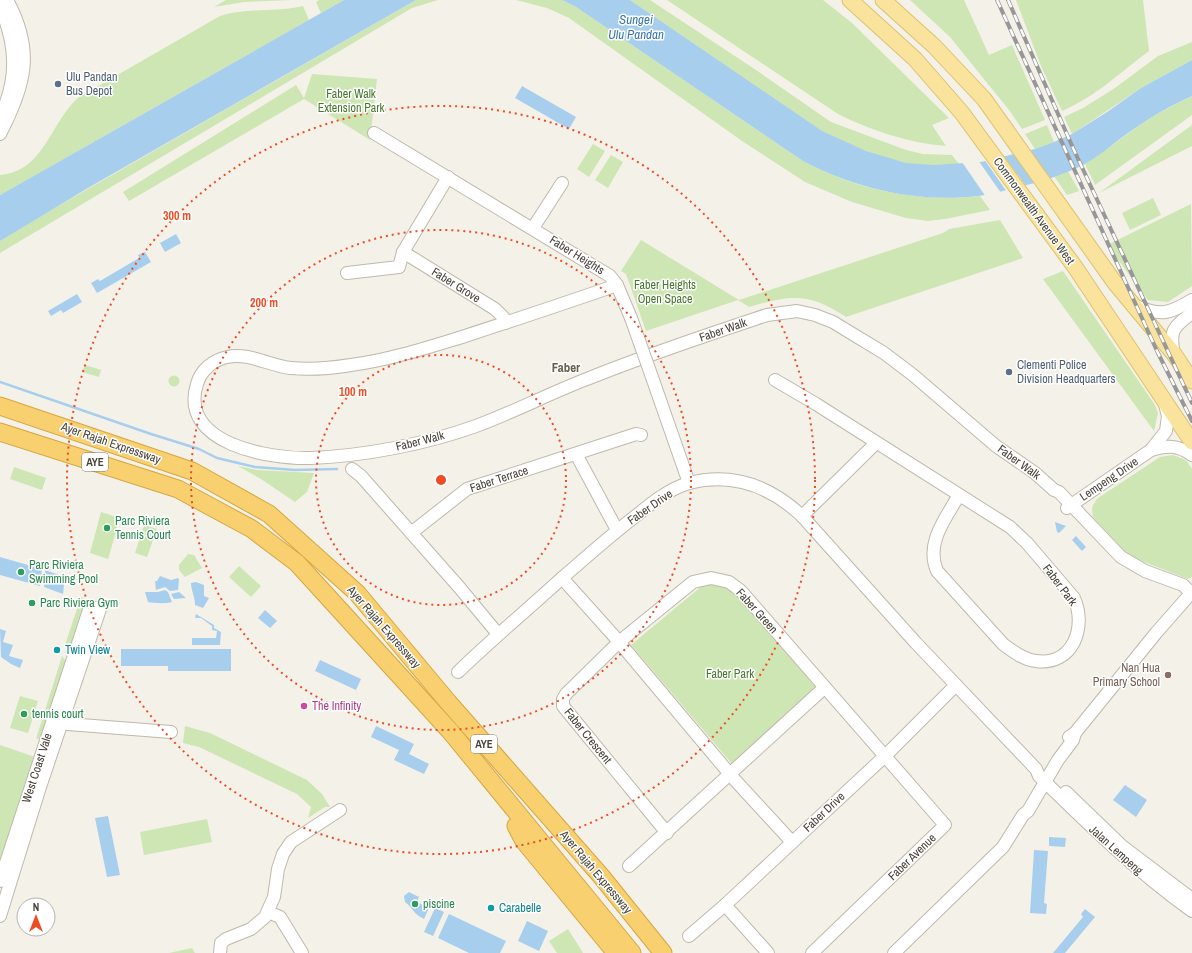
<svg xmlns="http://www.w3.org/2000/svg" width="1192" height="953" font-family="'Archivo Narrow',sans-serif">
<style>
.green{fill:#cde6b4}
.water{fill:#a8ceed}
.pier{fill:#f4f1e9}
.lines{fill:none;stroke-linecap:round;stroke-linejoin:round}
.stream{stroke:#a8ceed;stroke-width:2.5}
.minor-casing{stroke:#bfb9ac;stroke-width:14}
.major-casing{stroke:#dfc16c;stroke-width:17}
.highway-casing{stroke:#d7a640;stroke-width:19}
.minor{stroke:#fff;stroke-width:12}
.major{stroke:#fae39c;stroke-width:15}
.highway{stroke:#f8d070;stroke-width:17}
.rail-casing{stroke:#979797;stroke-width:4}
.rail{stroke:#fff;stroke-width:2.5;stroke-dasharray:8;stroke-linecap:butt}
.minor-bridge-casing{stroke:#bfb9ac;stroke-width:14;stroke-linecap:butt}
.minor-bridge{stroke:#fff;stroke-width:12}
.ring{fill:none;stroke:#f14b23;stroke-width:2;stroke-dasharray:2 4}
.service-dot{fill:#5c6f8a;stroke:#fff;stroke-width:1.5}
.leisure-dot{fill:#2e9e5b;stroke:#fff;stroke-width:1.5}
.culture-dot{fill:#0f9aa8;stroke:#fff;stroke-width:1.5}
.education-dot{fill:#8d6e63;stroke:#fff;stroke-width:1.5}
.hotel-dot{fill:#d1479c;stroke:#fff;stroke-width:1.5}
.labels{text-anchor:middle;dominant-baseline:central;stroke-width:3;stroke-linejoin:round;paint-order:stroke}
.shield{fill:#fff;stroke:#7e7b74;stroke-width:1}
.shield-label{font-size:11px;font-weight:bold;fill:#474238}
.service-label{font-size:12px;fill:#4e5e75;stroke:#fff;text-anchor:start}
.park-label{font-size:12px;fill:#46772d;stroke:#fff}
.street-label{font-size:12px;fill:#474238;stroke:#fff}
.leisure-label{font-size:12px;fill:#27864d;stroke:#fff;text-anchor:start}
.culture-label{font-size:12px;fill:#0d838f;stroke:#fff;text-anchor:start}
.education-label{font-size:12px;fill:#785e54;stroke:#fff;text-anchor:end}
.hotel-label{font-size:12px;fill:#b23c85;stroke:#fff;text-anchor:start}
.water-label{font-size:13px;font-style:italic;fill:#3576af;stroke:#fff}
.neighbourhood-label{font-size:13px;font-weight:bold;fill:#69604f;stroke:#fff}
.centre{fill:#f14b23;stroke:#fff;stroke-width:2}
.ring-label{font-size:12px;text-anchor:middle;font-weight:bold;fill:#f14b23;stroke:#fff;stroke-width:3;stroke-linejoin:round;paint-order:stroke}
</style>
<rect width="100%" height="100%" fill="#f4f1e9"/>
<!-- green -->
<g class="green">
<polygon points="226,0 293,0 244,2 214,7"/>
<polygon points="319,0 344,0 321,13 316,2"/>
<polygon points="416,0 438,0 412,8 0,253 0,241 20,228"/>
<path d="M516,0h46l14,7 227,154c57,30 113,41 177,35l10,14 -45,9 -17,2 -22,-3 -54,-16 -47,-20 -63,-41 -173,-123 -22,-10z"/>
<path d="M630,0h20l103,68 78,54 75,28 17,4 29,1 7,9c-18,1 -36,3 -53,-1 -30,-6 -58,-19 -85,-32z"/>
<path d="M667,0h156l29,23 97,95 -17,7 14,21c-37,-3 -74,-15 -108,-32z"/>
<polygon points="910,0 964,0 989,55 1012,45 1045,120 1022,129 1009,110 950,37"/>
<path d="M1016,0h127l6,51c-31,23 -51,44 -87,60l-21,-45z"/>
<path d="M303,6l6,14 -309,175v-20c45,-4 50,-53 79,-78l141,-81c27,-9 55,-3 83,-10z"/>
<polygon points="1192,42 1192,60 1141,88 1072,134 1064,117 1083,108 1115,88 1158,56"/>
<polygon points="312,74 377,79 370,140 304,99 129,201 123,192 296,85 304,98"/>
<path d="M1192,96v19l-97,70 -10,-21c17,-11 32,-22 48,-34 18,-14 39,-24 59,-34z"/>
<polygon points="1047,125 1054,142 1035,149 1025,134"/>
<polygon points="1192,125 1192,146 1099,193"/>
<polygon points="593,144 605,151 589,177 577,169"/>
<polygon points="611,155 623,162 608,188 595,180"/>
<polygon points="1068,171 1079,191 1067,195 1054,176"/>
<polygon points="1153,198 1161,215 1130,230 1122,213"/>
<polygon points="1191,204 1192,286 1168,302 1148,300 1107,245"/>
<path d="M1000,220l23,38 -177,59c-38,-25 -55,-22 -97,-10l-11,-7 -92,31 -20,-57 -5,-3 20,-31 98,60 204,-67 6,-4z"/>
<polygon points="1063,271 1155,405 1158,413 1154,431 1043,279"/>
<polygon points="85,365 101,370 99,377 82,372"/>
<circle cx="174" cy="381" r="5.5"/>
<path d="M1173,455l13,5 6,9v108l-4,2 -59,-23 -36,-39c-2,-8 -1,-13 5,-19l62,-41z"/>
<polygon points="238,466 257,470 314,473 307,492 295,502 261,479"/>
<polygon points="14,467 46,478 42,490 10,479"/>
<polygon points="101,512 120,518 108,559 90,553"/>
<polygon points="144,525 157,529 147,557 135,553"/>
<polygon points="188,554 194,555 202,568 185,577 179,570 179,565"/>
<polygon points="239,566 261,586 251,597 229,577"/>
<polygon points="709,580 728,584 819,691 732,764 631,645"/>
<polygon points="81,597 85,599 71,643 65,645"/>
<polygon points="62,656 66,661 42,738 36,739"/>
<polygon points="20,696 38,701 28,733 10,728"/>
<polygon points="185,726 210,733 307,780 322,794 330,807 325,807 308,818 311,807 297,794 199,747 183,743"/>
<polygon points="0,745 35,757 0,866"/>
<polygon points="207,819 212,842 144,855 140,832"/>
<polygon points="568,929 583,953 557,953 549,941"/>
<polygon points="192,948 195,953 151,953 169,953"/>
</g>
<!-- water -->
<g class="water">
<polygon points="344,0 416,0 88,188 0,241 0,195"/>
<path d="M562,0h68l192,131 44,20 40,12 27,2 48,-3 54,-13 19,-7 18,-8 35,-22 34,-24 51,-28v36c-20,9 -40,20 -58,33 -17,11 -31,25 -49,35 -22,11 -47,19 -71,24 -12,3 -24,7 -36,8 -61,7 -122,-7 -175,-35l-227,-154z"/>
<polygon points="522,86 576,117 569,129 515,98"/>
<polygon points="176,234 181,243 165,252 160,243"/>
<polygon points="145,252 151,262 97,293 91,283 98,279 100,281 139,258 138,255"/>
<polygon points="77,294 82,302 63,313 61,310 51,316 48,311"/>
<polygon points="1055,522 1066,526 1059,533 1057,532"/>
<polygon points="1076,536 1086,547 1082,551 1072,540"/>
<polygon points="0,557 42,569 40,586 0,575"/>
<polygon points="45,570 65,577 63,594 44,587"/>
<polygon points="160,576 171,580 178,578 179,580 178,590 170,591 165,587 156,590 155,581 157,581"/>
<path d="M196,582l8,3v11l5,2 -6,10 -8,-3c0,-9 -4,-14 -4,-22z"/>
<path d="M165,590l3,2 4,10c-7,2 -18,1 -24,0l-3,-10h13z"/>
<polygon points="179,592 186,598 174,599 171,594"/>
<polygon points="265,610 277,621 270,628 258,618"/>
<polygon points="196,614 214,625 214,628 221,632 220,645 192,645 192,638 216,638 217,631 212,630 212,626 201,618 195,618"/>
<polygon points="0,629 6,631 3,642 13,645 9,656 23,660 20,668 11,664 1,657"/>
<polygon points="121,649 231,649 231,671 168,671 168,666 121,666"/>
<polygon points="320,660 361,679 356,690 315,671"/>
<polygon points="376,726 414,744 409,754 429,764 424,774 394,760 399,750 371,737"/>
<polygon points="1125,785 1147,800 1136,817 1113,800"/>
<polygon points="108,816 120,875 107,877 95,818"/>
<polygon points="1049,837 1066,838 1065,847 1049,846"/>
<polygon points="1034,850 1048,851 1044,903 1047,904 1046,914 1030,913"/>
<path d="M409,892l10,5 -2,5 12,6 -5,11c-11,-5 -10,-10 -19,-17l-1,-6z"/>
<polygon points="435,908 444,912 433,936 424,932"/>
<polygon points="1085,909 1095,917 1065,953 1053,953 1083,917 1081,914"/>
<polygon points="449,914 506,941 500,953 469,953 438,938"/>
<polygon points="527,921 548,931 539,951 518,941"/>
</g>
<!-- pier -->
<g class="pier">
<polygon points="1003,155 1027,187 1007,192 984,159"/>
<polygon points="978,160 1001,193 986,197 962,162"/>
</g>
<g class="lines">
<!-- stream -->
<polyline class="stream" points="0,382 151,434 199,449 217,458 255,467 295,470 337,469"/>
<defs>
<g id="minor">
<path d="M0,6c16,38 19,72 0,111"/>
<polyline points="374,133 610,276 617,285 631,318"/>
<path d="M0,134c25,-48 35,-83 7,-134"/>
<polyline points="533,228 562,183"/>
<polyline points="403,252 495,309 503,317 505,323"/>
<polyline points="347,273 399,267 403,252 448,177"/>
<path d="M617,285c-51,18 -103,35 -155,52 -36,11 -73,23 -111,28 -19,3 -40,5 -60,3 -21,-2 -42,-16 -64,-11 -14,3 -26,13 -30,27 -19,60 73,75 113,74 54,-2 116,-14 166,-32 38,-14 74,-33 111,-47 59,-24 120,-44 180,-64l30,-4 18,4 18,7 18,11 33,20 29,22 83,71 39,27 19,17 5,2 62,65 24,14 38,14 8,8"/>
<path d="M1133,305c28,11 34,10 59,-5"/>
<path d="M1174,354c-5,-23 -1,-27 18,-41"/>
<polyline points="653,380 689,483"/>
<path d="M775,380l41,24 194,123 17,16 47,55c13,29 -1,68 -38,63 -12,-1 -24,-10 -33,-17l-66,-73c-12,-28 9,-53 22,-76"/>
<path d="M1151,450c16,-5 27,-5 41,5"/>
<polyline points="576,454 617,530"/>
<polyline points="352,469 361,476 459,587 498,634"/>
<polyline points="1067,508 1151,450 1166,431 1168,416 1165,404"/>
<polyline points="802,516 876,443"/>
<polyline points="411,533 467,489 636,434 641,435"/>
<polyline points="562,578 614,636 734,779 792,842"/>
<path d="M458,672c33,-32 69,-62 103,-93 25,-22 50,-44 76,-64 16,-13 32,-26 52,-32 44,-11 81,3 113,33l114,127 120,126 3,7c50,49 96,94 153,135"/>
<polyline points="55,723 171,732"/>
<polyline points="1069,737 1075,733 1156,633 1192,592"/>
<polyline points="1066,792 1122,846 1192,899"/>
<polyline points="667,833 563,706 563,699 566,694 619,642 693,582 711,578 729,582 741,591 945,825 812,953"/>
<polyline points="629,866 824,688"/>
<polyline points="0,881 90,607 100,609 40,787 0,916"/>
<polyline points="725,905 768,953"/>
<polyline points="268,912 280,917 302,953"/>
<polyline points="689,936 725,905 885,756 956,685"/>
<polyline points="220,953 221,943 226,939 251,929 265,917 274,897 278,869 283,854 291,842 340,810"/>
<polyline points="894,953 1003,847 1023,815 1028,811 1058,760 1073,740 1075,733"/>
</g>
<g id="major">
<polyline points="850,0 915,59 962,113 1075,267 1192,442"/>
<polyline points="883,0 934,46 984,99 1115,283 1174,354 1192,381"/>
</g>
<g id="highway">
<polyline points="0,406 192,471 269,514 357,593 448,702 601,876 663,953"/>
<polyline points="0,432 178,489 252,529 297,563 450,731 632,953"/>
<polyline points="516,826 524,841 616,953"/>
</g>
</defs>
<!-- minor casing -->
<use href="#minor" class="minor-casing"/>
<!-- major casing -->
<use href="#major" class="major-casing"/>
<!-- highway casing -->
<use href="#highway" class="highway-casing"/>
<!-- minor -->
<use href="#minor" class="minor"/>
<!-- major -->
<use href="#major" class="major"/>
<!-- highway -->
<use href="#highway" class="highway"/>
<defs>
<g id="rail">
<polyline points="997,0 1157,351 1192,421"/>
<polyline points="1008,0 1073,148 1192,403"/>
</g>
</defs>
<!-- rail casing -->
<use href="#rail" class="rail-casing"/>
<!-- rail -->
<use href="#rail" class="rail"/>
<defs>
<polyline id="minor-bridge" points="631,318 653,380"/>
</defs>
<!-- minor-bridge casing -->
<use href="#minor-bridge" class="minor-bridge-casing"/>
<!-- minor-bridge -->
<use href="#minor-bridge" class="minor-bridge"/>
</g>
<!-- distance rings -->
<g class="ring">
<circle cx="441" cy="480" r="125"/>
<circle cx="441" cy="480" r="250"/>
<circle cx="441" cy="480" r="374"/>
</g>
<!-- markers -->
<g class="service-dot">
<circle cx="58" cy="84" r="4"/>
<circle cx="1009" cy="372" r="4"/>
</g>
<g class="leisure-dot">
<circle cx="107" cy="528" r="4"/>
<circle cx="21" cy="572" r="4"/>
<circle cx="32" cy="603" r="4"/>
<circle cx="24" cy="714" r="4"/>
<circle cx="415" cy="904" r="4"/>
</g>
<g class="culture-dot">
<circle cx="57" cy="650" r="4"/>
<circle cx="491" cy="908" r="4"/>
</g>
<circle class="education-dot" cx="1168" cy="675" r="4"/>
<circle class="hotel-dot" cx="304" cy="706" r="4"/>
<g class="labels">
<!-- shield labels -->
<g class="shield">
<rect x="82" y="453" width="26" height="18" rx="3"/>
<rect x="471" y="735" width="26" height="18" rx="3"/>
</g>
<g class="shield-label">
<text x="95" y="462">AYE</text>
<text x="484" y="744">AYE</text>
</g>
<!-- service labels -->
<g class="service-label">
<text x="66" y="77">Ulu Pandan<tspan x="66" dy="14">Bus Depot</tspan></text>
<text x="1017" y="365">Clementi Police<tspan x="1017" dy="14">Division Headquarters</tspan></text>
</g>
<!-- park labels -->
<g class="park-label">
<text x="351" y="94">Faber Walk<tspan x="351" dy="14">Extension Park</tspan></text>
<text x="665" y="285">Faber Heights<tspan x="665" dy="14">Open Space</tspan></text>
<text x="730" y="674">Faber Park</text>
</g>
<!-- street labels -->
<g class="street-label">
<text transform="translate(1034 211) rotate(54)">Commonwealth Avenue West</text>
<text transform="translate(577 255) rotate(32)">Faber Heights</text>
<text transform="translate(456 285) rotate(32)">Faber Grove</text>
<text transform="translate(723 330) rotate(-19)">Faber Walk</text>
<text transform="translate(420 441) rotate(-14)">Faber Walk</text>
<text transform="translate(111 443) rotate(19)">Ayer Rajah Expressway</text>
<text transform="translate(1019 462) rotate(36)">Faber Walk</text>
<text transform="translate(499 479) rotate(-18)">Faber Terrace</text>
<text transform="translate(1109 479) rotate(-34)">Lempeng Drive</text>
<text transform="translate(650 507) rotate(-35)">Faber Drive</text>
<text transform="translate(1060 585) rotate(53)">Faber Park</text>
<text transform="translate(757 611) rotate(48)">Faber Green</text>
<text transform="translate(384 627) rotate(49)">Ayer Rajah Expressway</text>
<text transform="translate(588 736) rotate(51)">Faber Crescent</text>
<text transform="translate(37 768) rotate(-72)">West Coast Vale</text>
<text transform="translate(824 812) rotate(-43)">Faber Drive</text>
<text transform="translate(1116 850) rotate(42)">Jalan Lempeng</text>
<text transform="translate(912 857) rotate(-44)">Faber Avenue</text>
<text transform="translate(596 872) rotate(50)">Ayer Rajah Expressway</text>
</g>
<!-- leisure labels -->
<g class="leisure-label">
<text x="115" y="521">Parc Riviera<tspan x="115" dy="14">Tennis Court</tspan></text>
<text x="29" y="565">Parc Riviera<tspan x="29" dy="14">Swimming Pool</tspan></text>
<text x="40" y="603">Parc Riviera Gym</text>
<text x="32" y="714">tennis court</text>
<text x="423" y="904">piscine</text>
</g>
<!-- culture labels -->
<g class="culture-label">
<text x="65" y="650">Twin View</text>
<text x="499" y="908">Carabelle</text>
</g>
<!-- education labels -->
<g class="education-label">
<text x="1160" y="668">Nan Hua<tspan x="1160" dy="14">Primary School</tspan></text>
</g>
<!-- hotel labels -->
<g class="hotel-label">
<text x="312" y="706">The Infinity</text>
</g>
<!-- water labels -->
<g class="water-label">
<text x="636" y="19">Sungei<tspan x="636" dy="15">Ulu Pandan</tspan></text>
</g>
<!-- neighbourhood labels -->
<g class="neighbourhood-label">
<text x="566" y="367">Faber</text>
</g>
</g>
<circle cx="441" cy="480" r="6" class="centre"/>
<g class="ring-label">
<text x="177" y="220">300 m</text>
<text x="264" y="307">200 m</text>
<text x="353" y="396">100 m</text>
</g>
<!-- north arrow -->
<g transform="translate(36 917)"><circle r="19" fill="#ffffff" stroke="#b5b3af"/>
<path d="M0-3L7 15L0 10L-7 15Z" fill="#f14b23"/>
<text y="-6" font-size="11" font-weight="bold" text-anchor="middle" fill="#474238">N</text>
</g>
</svg>
